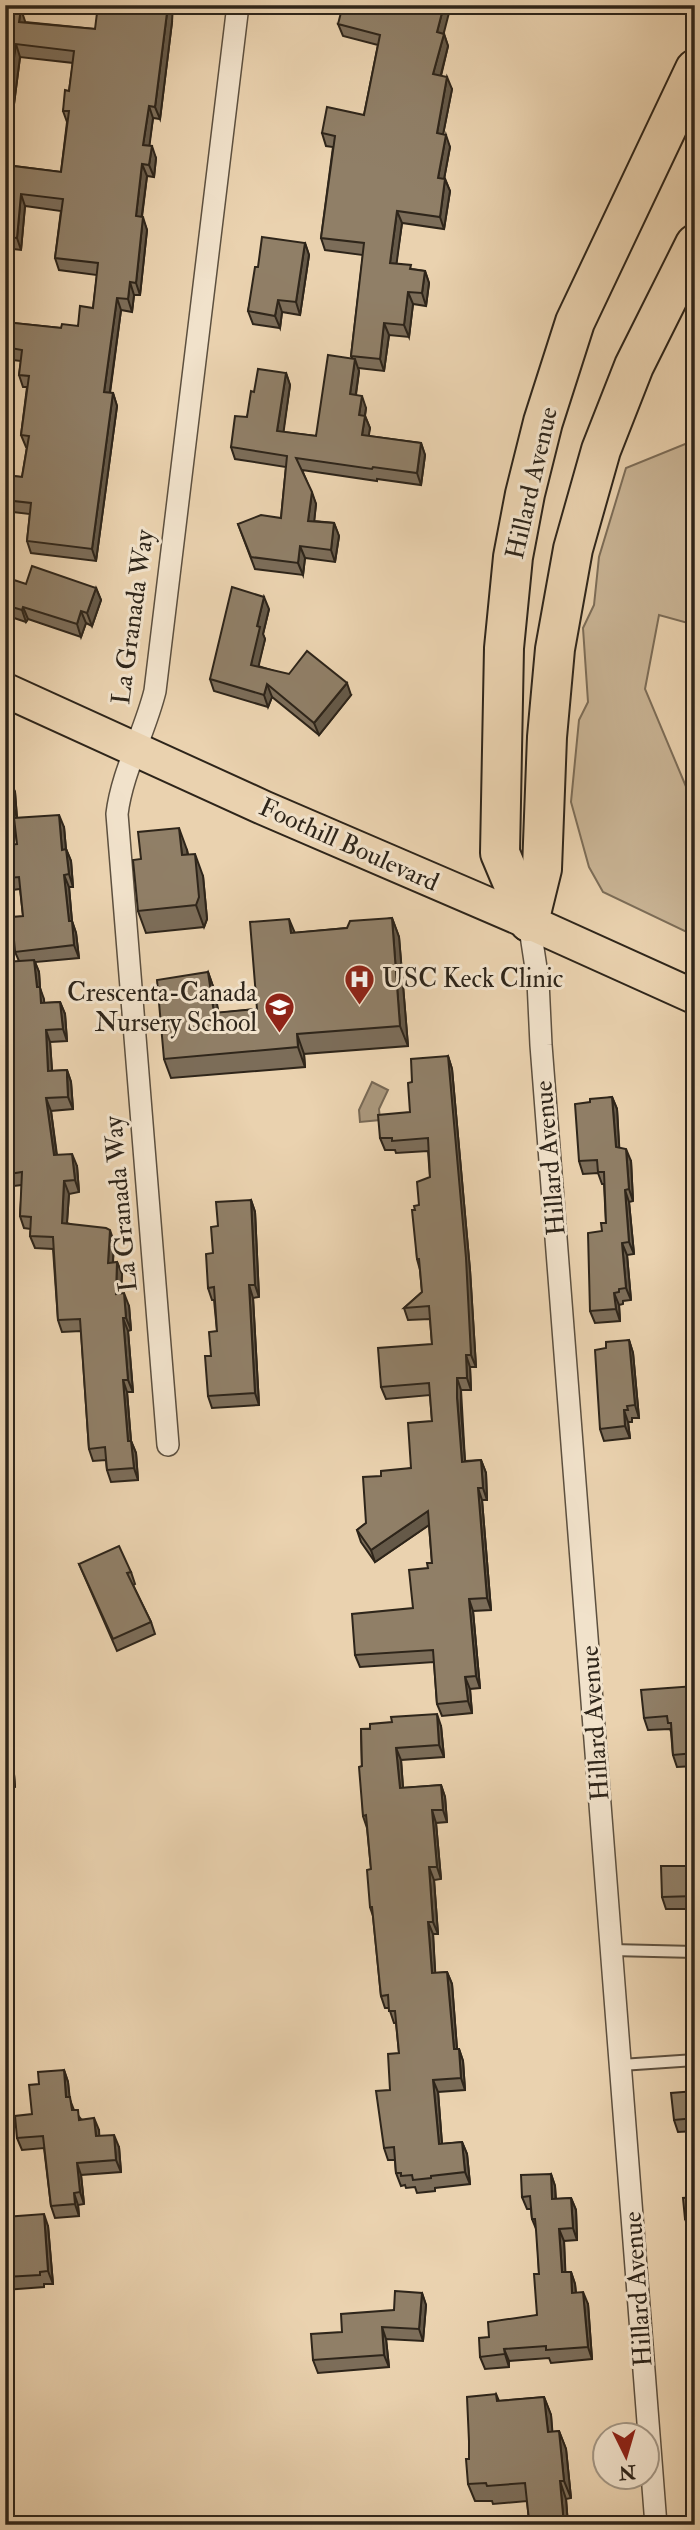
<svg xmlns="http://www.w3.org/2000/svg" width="700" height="2530" font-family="'IM FELL Double Pica',serif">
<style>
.green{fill:#cab596;stroke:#7c6d58;stroke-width:2}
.water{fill:#aa977c;stroke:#786955;stroke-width:2}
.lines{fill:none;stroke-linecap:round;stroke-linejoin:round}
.service-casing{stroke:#5d503f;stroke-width:14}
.minor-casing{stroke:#5d503f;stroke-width:24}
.primary-casing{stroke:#2e251a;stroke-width:37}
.motorway-casing{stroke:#2e251a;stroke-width:42}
.service{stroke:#f1e2cb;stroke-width:10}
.minor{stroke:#f1e2cb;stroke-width:21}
.primary{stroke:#ead2af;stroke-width:33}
.motorway{stroke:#ead2af;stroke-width:38}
.wall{fill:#7c6d59;stroke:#2e251a;stroke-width:2}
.shaded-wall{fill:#655948;stroke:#2e251a;stroke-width:2}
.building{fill:#907f67;stroke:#2e251a;stroke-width:2}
.labels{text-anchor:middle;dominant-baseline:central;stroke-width:6;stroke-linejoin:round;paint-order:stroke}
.street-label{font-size:26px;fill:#2e251a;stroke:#f1e2cb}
.poi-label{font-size:26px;fill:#2e251a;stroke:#f1e2cb;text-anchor:start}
</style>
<rect width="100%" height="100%" fill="#ead2af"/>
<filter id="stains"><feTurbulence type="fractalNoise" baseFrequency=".00286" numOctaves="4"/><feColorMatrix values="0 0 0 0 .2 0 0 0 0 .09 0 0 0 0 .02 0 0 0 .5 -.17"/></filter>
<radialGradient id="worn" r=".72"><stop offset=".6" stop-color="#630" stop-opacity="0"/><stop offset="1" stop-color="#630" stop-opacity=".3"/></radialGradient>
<!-- green -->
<polygon class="green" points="695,440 695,625 659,615 645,689 695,808 695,936 603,892 589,867 571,802 579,720 588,702 583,628 594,605 599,557 626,468"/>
<!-- water -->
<polygon class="water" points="372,1082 388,1090 379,1109 380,1120 360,1122 359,1110"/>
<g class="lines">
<defs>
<g id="service">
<polyline points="612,1950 695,1952"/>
<polyline points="621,2065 695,2060"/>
</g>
<g id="minor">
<polyline points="529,922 538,981 541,1045 656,2525"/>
<path d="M168,1445l-51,-631c5,-42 28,-82 38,-123l83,-686"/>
</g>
<polyline id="primary" points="5,690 264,808 529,922 695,997"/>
<g id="motorway">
<polyline points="529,922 500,853 504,648 513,557 525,494 543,422 575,322 695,69"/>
<polyline points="529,922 542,869 547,737 555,649 573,549 601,450 634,366 695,244"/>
</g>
</defs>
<!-- service casing -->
<use href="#service" class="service-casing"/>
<!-- minor casing -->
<use href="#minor" class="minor-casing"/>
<!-- primary casing -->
<use href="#primary" class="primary-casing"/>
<!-- motorway casing -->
<use href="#motorway" class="motorway-casing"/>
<!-- service -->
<use href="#service" class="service"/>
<!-- minor -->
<use href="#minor" class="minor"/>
<!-- primary -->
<use href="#primary" class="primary"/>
<!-- motorway -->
<use href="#motorway" class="motorway"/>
</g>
<!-- wall -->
<g class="wall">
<polygon points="5,5 15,7 25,22 95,29 172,22 160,119 153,118 149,145 156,158 154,177 147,176 142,217 147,230 140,295 134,295 132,312 121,310 110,393 113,393 117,406 96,561 31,553 27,541 30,514 5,511 5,475 22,477 27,447 26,447 21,435 27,387 23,387 19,375 21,361 5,359 5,322 61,328 78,326 93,308 97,275 59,270 55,258 61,211 25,206 21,250 5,248 5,165 61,172 67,122 63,111 69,91 73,63 20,57 13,112 8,115 5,134"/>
<polygon points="338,24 444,34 448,46 441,76 452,89 443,134 450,147 444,179 445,179 450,191 444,229 402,223 396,264 412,269 425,271 429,283 426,306 413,304 409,337 389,335 384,371 358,368 359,371 356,395 366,408 365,416 370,428 368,436 421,443 425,455 421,485 377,479 377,481 302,470 316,504 314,521 334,523 339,536 335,562 305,558 303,575 255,569 238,524 281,518 286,467 235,459 231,447 247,417 254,392 286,373 290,385 283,432 316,436 352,358 351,356 363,255 325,250 321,238 333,147 326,146 322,133 364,115 378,45 343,36"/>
<polygon points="305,243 309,255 300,315 282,312 280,328 253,324 248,311 258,267"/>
<polygon points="26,584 96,588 101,600 92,626 86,623 81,637 28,619 26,622 5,615 5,585"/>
<polygon points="269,609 263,634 265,639 258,666 351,695 319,735 272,697 268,707 214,691 210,679"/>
<polygon points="10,780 15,792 17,818 64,827 66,849 71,861 73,887 69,887 72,921 76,933 79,958 35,962 39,972 40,988 44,1003 60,1002 65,1014 67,1041 50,1042 52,1071 67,1070 71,1082 73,1109 51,1111 57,1155 77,1166 79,1192 69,1194 67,1223 114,1242 113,1263 117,1262 122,1274 121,1294 129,1306 131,1330 128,1331 133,1392 127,1392 131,1441 136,1453 138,1480 111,1482 107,1470 106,1460 93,1461 89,1449 81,1331 62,1332 58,1320 53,1249 35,1248 30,1236 31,1229 24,1228 20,1216 22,1185 14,1186 9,1174 19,961 15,952 23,916 20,889 13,890 9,878 17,844 14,818 5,819 5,781"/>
<polygon points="187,850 188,854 203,876 207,919 204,927 146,933 138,911 141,859"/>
<polygon points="392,918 399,937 408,1046 304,1054 305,1067 171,1078 164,1059 208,972 215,992 218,1013 257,1009 295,933 347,928"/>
<polygon points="448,1056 452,1069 470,1270 476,1367 470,1367 471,1390 461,1390 465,1461 481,1460 486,1473 487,1500 482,1500 491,1610 473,1611 480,1688 470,1689 472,1713 442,1716 437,1704 434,1662 360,1667 355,1655 413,1608 428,1568 432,1563 429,1525 375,1562 361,1542 357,1530 366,1523 381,1476 411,1468 432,1421 430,1395 386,1399 381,1387 432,1344 430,1319 408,1320 404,1308 422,1292 420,1270 417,1259 415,1210 419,1205 430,1177 428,1151 396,1153 395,1150 385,1150 380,1138 410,1112 412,1082"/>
<polygon points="612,1097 617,1109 619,1148 631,1161 633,1201 629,1202 634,1254 627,1255 631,1300 623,1301 623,1304 619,1305 620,1321 595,1323 590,1311 602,1231 606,1223 604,1184 602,1184 598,1173 583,1174 579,1161 590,1102"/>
<polygon points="251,1200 255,1212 259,1297 253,1298 259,1405 212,1408 208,1396 211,1356 217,1331 214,1300 212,1300 208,1288 213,1253 218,1226"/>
<polygon points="629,1340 633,1353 639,1418 632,1418 632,1422 628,1422 630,1438 604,1441 600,1429 606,1348"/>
<polygon points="79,1564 131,1572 135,1584 133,1585 151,1622 155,1634 117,1651"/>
<polygon points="695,1686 695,1766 677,1767 673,1755 671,1732 670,1729 648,1730 644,1718"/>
<polygon points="441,1726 444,1757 401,1760 403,1788 441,1785 445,1797 447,1822 436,1823 441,1879 434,1880 438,1934 433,1934 435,1973 447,1972 452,1984 457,2049 459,2049 463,2061 465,2090 438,2092 442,2144 462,2142 467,2154 470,2184 435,2188 435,2191 417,2193 415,2187 406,2188 405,2185 401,2186 396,2173 395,2160 388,2160 384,2148 390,2090 399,2053 396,2023 394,2023 389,2008 385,2008 381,1996 373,1916 370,1907 371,1869 367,1828 363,1816 361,1729"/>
<polygon points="5,1748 8,1749 13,1761 15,1787 5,1789"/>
<polygon points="695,1866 695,1909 666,1909 662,1897"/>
<polygon points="64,2070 68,2082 69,2097 74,2110 81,2119 99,2130 99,2136 119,2147 121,2172 81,2175 84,2204 78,2205 79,2216 55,2218 51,2206 44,2148 22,2150 17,2138 32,2114 39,2084"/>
<polygon points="695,2091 695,2131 678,2132 674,2120"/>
<polygon points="551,2174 555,2186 556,2199 571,2198 576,2210 577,2240 564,2241 565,2272 571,2272 575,2284 576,2293 588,2304 592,2359 551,2363 549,2358 509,2361 509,2367 485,2369 480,2357 489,2337 537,2315 539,2274 537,2231 532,2219 531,2209 527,2209 522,2197"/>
<polygon points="695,2197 695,2231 690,2231 685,2219"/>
<polygon points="5,2217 48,2226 53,2284 44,2284 44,2287 5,2290"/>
<polygon points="422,2293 426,2305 423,2341 386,2339 389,2367 318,2373 313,2360 342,2332 394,2310"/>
<polygon points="496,2394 499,2401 544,2397 551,2415 552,2432 559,2431 566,2449 571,2498 566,2499 568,2525 530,2525 529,2520 527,2501 493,2504 492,2501 475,2501 468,2484 469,2459"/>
</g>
<!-- shaded-wall -->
<g class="shaded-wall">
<polygon points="168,5 173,5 172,22 160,119 155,107"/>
<polygon points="444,5 451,5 441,44 437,32"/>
<polygon points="21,9 25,21 24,34 19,22"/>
<polygon points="444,34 448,46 438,86 433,74"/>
<polygon points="16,44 20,57 13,112 8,115 5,134 5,102"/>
<polygon points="447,77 452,89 441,145 437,133"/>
<polygon points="149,106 153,118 148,157 143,145"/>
<polygon points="446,135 450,147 442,190 438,178"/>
<polygon points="152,146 156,158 154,177 149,165"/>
<polygon points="142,164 147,176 140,229 136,216"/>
<polygon points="445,179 450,191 444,229 440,217"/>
<polygon points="21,194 25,206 21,250 17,238"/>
<polygon points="397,211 402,223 395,275 390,263"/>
<polygon points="143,217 147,230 140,295 136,283"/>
<polygon points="305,243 309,255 300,315 296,302"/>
<polygon points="425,271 429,283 426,306 422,293"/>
<polygon points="130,282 134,295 132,312 128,299"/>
<polygon points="408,292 413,304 409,337 404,325"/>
<polygon points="117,298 121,310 108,405 104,392"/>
<polygon points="278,300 282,312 280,328 275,316"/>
<polygon points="384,323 389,335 384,371 380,359"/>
<polygon points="355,359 359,371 354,406 350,394"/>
<polygon points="286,373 290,385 282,443 277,431"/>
<polygon points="113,393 117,406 96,561 92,549"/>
<polygon points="362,396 366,408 363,427 359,415"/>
<polygon points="365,416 370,428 367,447 362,435"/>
<polygon points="421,443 425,455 421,485 417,473"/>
<polygon points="312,492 316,504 313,533 308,521"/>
<polygon points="334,523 339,536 335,562 331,550"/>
<polygon points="300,546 305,558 303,575 298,563"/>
<polygon points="96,588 101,600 92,626 87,613"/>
<polygon points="264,597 269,609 263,634 265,639 256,677 251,665 257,626"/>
<polygon points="23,607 28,619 26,622 22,610"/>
<polygon points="81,611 86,623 81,637 77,624"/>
<polygon points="347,683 351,695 319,735 314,723"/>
<polygon points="267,684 272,697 268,707 264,695"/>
<polygon points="10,780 15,792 17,818 13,806"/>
<polygon points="59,815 64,827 67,862 62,850"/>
<polygon points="179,828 187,850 190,877 182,855"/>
<polygon points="66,849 71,861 73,887 69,874"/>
<polygon points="195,854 203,876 207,919 204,927 196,905"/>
<polygon points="64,875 69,887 73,934 69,921"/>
<polygon points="392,918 399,937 408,1046 400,1026"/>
<polygon points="289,919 297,938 291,933"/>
<polygon points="72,921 76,933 79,958 74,945"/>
<polygon points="34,960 39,972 40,988 44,999 45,1016 37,987"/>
<polygon points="208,972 215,992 222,1033 214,1013"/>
<polygon points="60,1002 65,1014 67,1041 63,1029"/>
<polygon points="46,1030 50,1042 53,1083 48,1071"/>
<polygon points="297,1034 304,1054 305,1067 298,1047"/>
<polygon points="448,1056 452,1069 470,1270 476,1367 471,1355"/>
<polygon points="67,1070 71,1082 73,1109 68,1097"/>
<polygon points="612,1097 617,1109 620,1159 616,1147"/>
<polygon points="46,1098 51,1111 58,1167 54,1155"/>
<polygon points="626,1149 631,1161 633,1201 629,1189"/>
<polygon points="72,1154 77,1166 79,1192 75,1180"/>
<polygon points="64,1181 69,1194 66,1235 62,1223"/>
<polygon points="625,1190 629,1202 634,1254 629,1242"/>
<polygon points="251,1200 255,1212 259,1297 255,1285"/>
<polygon points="110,1230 114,1242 112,1275 108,1263"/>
<polygon points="622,1243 627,1255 631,1300 626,1288"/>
<polygon points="117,1262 122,1274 120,1306 116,1294"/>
<polygon points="249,1285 253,1298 259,1405 255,1393"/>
<polygon points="124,1293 129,1306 131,1330 126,1318"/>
<polygon points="614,1293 619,1305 620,1321 616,1309"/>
<polygon points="123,1318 128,1331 133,1392 128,1380"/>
<polygon points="629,1340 633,1353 639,1418 635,1405"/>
<polygon points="466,1355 470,1367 471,1390 467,1378"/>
<polygon points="457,1378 461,1390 461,1410 466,1474 462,1462 457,1398"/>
<polygon points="123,1380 127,1392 132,1453 128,1441"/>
<polygon points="624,1410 628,1422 630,1438 625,1426"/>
<polygon points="131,1441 136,1453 138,1480 134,1468"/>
<polygon points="481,1460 486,1473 487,1500 483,1488"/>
<polygon points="478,1488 482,1500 491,1610 487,1598"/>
<polygon points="428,1511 432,1523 375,1562 371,1550"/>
<polygon points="469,1599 473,1611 480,1688 476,1676"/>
<polygon points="465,1677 470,1689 472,1713 468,1701"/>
<polygon points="437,1714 441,1726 444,1757 439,1745"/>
<polygon points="396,1748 401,1760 404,1801 400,1788"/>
<polygon points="8,1749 13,1761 15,1787 11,1775"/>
<polygon points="441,1785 445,1797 447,1822 443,1810"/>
<polygon points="432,1810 436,1823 441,1879 437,1867"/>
<polygon points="429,1867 434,1880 438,1934 433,1922"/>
<polygon points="428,1922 433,1934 436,1985 432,1973"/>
<polygon points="447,1972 452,1984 458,2061 454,2049"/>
<polygon points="459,2049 463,2061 465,2090 461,2078"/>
<polygon points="64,2070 68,2082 71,2109 66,2097"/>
<polygon points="433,2080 438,2092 443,2157 439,2144"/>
<polygon points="94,2118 99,2130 100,2148 96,2136"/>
<polygon points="114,2135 119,2147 121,2172 116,2160"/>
<polygon points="462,2142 467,2154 470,2184 465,2172"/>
<polygon points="77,2163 81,2175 84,2204 80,2192"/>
<polygon points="551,2174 555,2186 556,2211 552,2199"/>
<polygon points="74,2193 78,2205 79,2216 75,2204"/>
<polygon points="571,2198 576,2210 577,2240 573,2228"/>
<polygon points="44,2214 48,2226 53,2284 48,2271"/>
<polygon points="559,2229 564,2241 566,2284 562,2272"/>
<polygon points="571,2272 575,2284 577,2305 572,2293"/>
<polygon points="583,2292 588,2304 592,2359 588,2347"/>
<polygon points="422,2293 426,2305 423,2341 419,2329"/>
<polygon points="382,2327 386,2339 389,2367 384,2355"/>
<polygon points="504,2349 509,2361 509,2367 505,2354"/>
<polygon points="544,2397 551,2415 554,2450 548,2432"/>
<polygon points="559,2431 566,2449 571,2498 564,2481"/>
<polygon points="560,2481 566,2499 568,2525 564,2525"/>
</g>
<!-- building -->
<g class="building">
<polygon points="5,5 9,5 9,8 21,9 19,22 95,29 98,5 168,5 155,107 149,106 143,145 152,146 149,165 142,164 136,216 143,217 136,283 130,282 128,299 117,298 104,392 113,393 92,549 27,541 31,503 5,500 5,475 22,477 29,436 21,435 29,376 19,375 22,350 5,347 5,322 61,328 62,324 78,326 80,306 93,308 98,263 55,258 63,199 21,194 17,238 5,237 5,165 61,172 69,111 63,111 65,90 69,91 74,51 16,44 8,100 5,102"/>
<polygon points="343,5 444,5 437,32 444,34 433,74 447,77 437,133 446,135 438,178 445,179 440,217 397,211 390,263 411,265 410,269 425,271 422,293 408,292 404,325 384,323 380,359 351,356 364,243 321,238 335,136 322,133 327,107 364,115 380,35 338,24"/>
<polygon points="262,237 305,243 296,302 278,300 275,316 248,311 255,267 258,267"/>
<polygon points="328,355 355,359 350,394 362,396 359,415 365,416 362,435 421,443 417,473 373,467 372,469 296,458 312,492 308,521 334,523 331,550 300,546 298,563 251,557 238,524 261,515 281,518 287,456 231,447 235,416 247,417 251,391 254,392 258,369 286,373 277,431 316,436"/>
<polygon points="32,566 96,588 87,613 81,611 77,624 23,607 22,610 5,605 5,585 8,578 26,584"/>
<polygon points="232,587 264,597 257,626 260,627 251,665 289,674 307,651 347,683 314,723 267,684 264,695 210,679"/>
<polygon points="10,780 13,806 5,806 5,781"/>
<polygon points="59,815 62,850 66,849 69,874 64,875 69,921 72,921 74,945 15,952 12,917 23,916 19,877 9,878 6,845 17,844 14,818"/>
<polygon points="179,828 182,855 195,854 199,897 196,905 138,911 133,860 141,859 138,832"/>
<polygon points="392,918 400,1026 297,1034 298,1047 164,1059 157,980 208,972 214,1013 257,1009 250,922 289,919 291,933 347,928 350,921"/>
<polygon points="34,960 37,987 40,987 41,1003 60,1002 63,1029 46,1030 48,1071 67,1070 67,1077 68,1097 46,1098 54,1155 72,1154 75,1180 64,1181 62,1223 106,1228 110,1230 108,1263 117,1262 116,1294 124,1293 126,1318 123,1318 128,1380 123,1380 128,1441 131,1441 134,1468 107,1470 105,1447 89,1449 80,1319 58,1320 53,1237 30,1236 31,1217 20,1216 22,1172 9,1174 5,1126 5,962"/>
<polygon points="448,1056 466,1258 471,1355 466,1355 467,1378 457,1378 457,1398 462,1462 481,1460 483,1488 478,1488 487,1598 469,1599 476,1676 465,1677 468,1701 437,1704 433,1650 355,1655 352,1614 413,1608 409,1570 428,1568 427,1563 432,1563 428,1511 371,1550 357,1530 366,1523 363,1477 381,1476 381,1471 411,1468 408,1423 432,1421 429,1383 381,1387 378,1348 432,1344 429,1306 404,1308 422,1292 419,1259 417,1259 412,1210 415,1210 414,1206 419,1205 417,1182 430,1177 428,1138 392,1141 392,1138 380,1138 378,1115 410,1112 408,1083 412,1082 411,1059"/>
<polygon points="612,1097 616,1147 626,1149 629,1189 625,1190 629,1242 622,1243 626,1288 619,1289 619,1292 614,1293 616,1309 590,1311 588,1233 602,1231 601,1223 606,1223 604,1172 598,1172 597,1160 579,1161 575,1104 590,1102 590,1099"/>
<polygon points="251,1200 255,1285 249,1285 255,1393 208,1396 205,1356 211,1356 209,1332 217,1331 214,1287 208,1288 206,1254 213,1253 211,1227 218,1226 216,1202"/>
<polygon points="629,1340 635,1405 627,1406 628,1410 624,1410 625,1426 600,1429 595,1350 606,1348 606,1342"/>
<polygon points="119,1546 131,1572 127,1573 151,1622 113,1639 79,1564"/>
<polygon points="695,1686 695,1753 673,1755 671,1723 668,1723 667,1716 644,1718 641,1690"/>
<polygon points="437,1714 439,1745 396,1748 400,1788 441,1785 443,1810 432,1810 437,1867 429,1867 433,1922 428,1922 432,1973 447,1972 454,2049 459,2049 461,2078 433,2080 439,2144 462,2142 465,2172 431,2176 431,2178 413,2180 412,2175 401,2176 401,2173 396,2173 394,2147 384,2148 376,2091 390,2090 388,2054 399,2053 395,2011 389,2011 388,1995 381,1996 372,1907 370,1907 367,1870 371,1869 366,1815 363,1816 359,1767 362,1766 361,1729 370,1729 370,1724 392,1722 391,1717"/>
<polygon points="5,1748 8,1749 11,1775 5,1777"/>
<polygon points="661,1866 695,1866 695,1896 662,1897"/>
<polygon points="64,2070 66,2097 70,2097 72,2110 78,2110 79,2120 94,2118 96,2136 114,2135 116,2160 77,2163 80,2192 74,2193 75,2204 51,2206 43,2136 17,2138 15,2116 32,2114 29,2085 39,2084 38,2072"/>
<polygon points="695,2091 695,2118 674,2120 671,2093"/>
<polygon points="551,2174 552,2199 571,2198 573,2228 559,2229 562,2272 571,2272 572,2293 583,2292 588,2347 546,2350 546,2346 504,2349 505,2354 480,2357 479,2338 489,2337 488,2322 537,2315 534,2274 539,2274 536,2230 535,2219 532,2219 530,2196 522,2197 521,2175"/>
<polygon points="695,2197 695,2227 694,2218 685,2219 683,2198"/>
<polygon points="44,2214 48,2271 40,2272 40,2275 5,2277 5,2217"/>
<polygon points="690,2286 695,2286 695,2309 692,2309"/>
<polygon points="395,2291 422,2293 419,2329 382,2327 384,2355 313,2360 311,2334 342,2332 341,2314 394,2310"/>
<polygon points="496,2394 497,2401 544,2397 548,2432 559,2431 564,2481 560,2481 564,2525 533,2525 533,2519 529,2520 525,2483 487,2486 486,2483 468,2484 466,2459 469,2459 469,2441 467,2397"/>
<polygon points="383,2519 384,2525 335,2525 335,2523"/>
</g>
<!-- icons -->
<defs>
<symbol id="hospital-pin" viewBox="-11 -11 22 30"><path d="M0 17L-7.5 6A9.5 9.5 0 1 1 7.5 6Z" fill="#8f2418" stroke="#f1e2cb"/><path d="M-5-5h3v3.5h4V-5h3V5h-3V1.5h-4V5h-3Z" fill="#fff"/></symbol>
<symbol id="school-pin" viewBox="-11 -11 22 30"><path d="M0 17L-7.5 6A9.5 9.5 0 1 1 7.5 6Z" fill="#8f2418" stroke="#f1e2cb"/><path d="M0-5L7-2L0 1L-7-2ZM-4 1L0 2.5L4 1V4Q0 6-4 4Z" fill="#fff"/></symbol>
</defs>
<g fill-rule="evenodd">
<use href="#hospital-pin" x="342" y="962" width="35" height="47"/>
<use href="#school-pin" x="262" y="990" width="35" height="47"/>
</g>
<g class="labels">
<!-- street labels -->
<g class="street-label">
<text transform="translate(532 483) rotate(-77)">Hillard Avenue</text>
<text transform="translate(133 617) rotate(-82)">La Granada Way</text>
<text transform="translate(349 845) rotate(24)">Foothill Boulevard</text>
<text transform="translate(550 1158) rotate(-95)">Hillard Avenue</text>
<text transform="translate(121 1204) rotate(-95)">La Granada Way</text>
<text transform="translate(595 1723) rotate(-94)">Hillard Avenue</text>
<text transform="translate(638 2289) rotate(-94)">Hillard Avenue</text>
</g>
<!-- poi labels -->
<g class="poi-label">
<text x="382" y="979">USC Keck Clinic</text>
<text x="257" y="993" text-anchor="end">Crescenta-Canada<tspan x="257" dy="30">Nursery School</tspan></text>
</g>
</g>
<!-- margin -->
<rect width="700" height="2530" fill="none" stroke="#ead2af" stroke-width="28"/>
<rect x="7" y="7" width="686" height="2516" fill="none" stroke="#2e251a" stroke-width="3.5"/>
<rect x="14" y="14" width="672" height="2502" fill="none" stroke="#2e251a" stroke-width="2"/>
<!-- north arrow -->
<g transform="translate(626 2456) rotate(175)"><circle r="33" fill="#f1e2cb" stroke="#a39684" stroke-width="2"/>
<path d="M0-5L12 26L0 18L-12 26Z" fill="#8f2418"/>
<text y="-10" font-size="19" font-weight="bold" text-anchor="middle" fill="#2e251a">N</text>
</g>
<rect width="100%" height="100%" filter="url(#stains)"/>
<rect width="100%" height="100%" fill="url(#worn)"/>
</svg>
